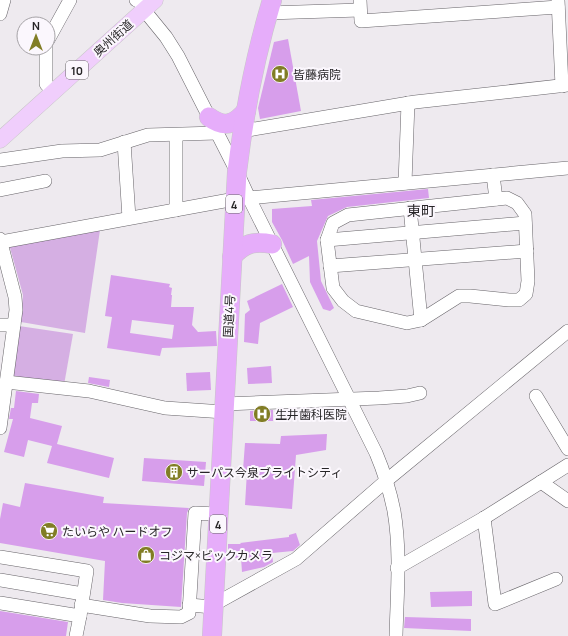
<svg xmlns="http://www.w3.org/2000/svg" width="568" height="636" font-family="Manrope,'Noto Sans JP',sans-serif">
<style>
.green{fill:#d5afe3}
.building{fill:#d79eeb;fill-rule:evenodd}
.lines{fill:none;stroke-linecap:round;stroke-linejoin:round}
.minor-casing{stroke:#676469;stroke-width:14}
.major-casing{stroke:#c7c6c7;stroke-width:17}
.highway-casing{stroke:#c7c6c7;stroke-width:20}
.minor{stroke:#fff;stroke-width:13}
.major{stroke:#f0cefc;stroke-width:16}
.highway{stroke:#e6adfa;stroke-width:19}
.labels{text-anchor:middle;dominant-baseline:central;stroke-width:4;stroke-linejoin:round;paint-order:stroke}
.shield{fill:#fbf7fd;stroke:#676467;stroke-width:1}
.shield-label{font-size:11px;font-weight:bold;fill:#272527}
.street-label{font-size:12px;fill:#272527;stroke:#fbf7fd}
.poi-label{font-size:12px;fill:#272527;stroke:#fbf7fd;text-anchor:start}
.quarter-label{font-size:14px;fill:#272527;stroke:#fbf7fd}
</style>
<rect width="100%" height="100%" fill="#eeeaef"/>
<!-- green -->
<g class="green">
<polygon points="100,230 85,333 21,322 23,295 9,244"/>
<polygon points="19,326 73,334 64,385 12,379"/>
</g>
<!-- building -->
<g class="building">
<polygon points="288,39 301,111 260,119 258,108 274,42"/>
<polygon points="428,189 429,198 347,207 328,216 317,241 321,281 334,308 330,311 323,309 310,282 309,256 293,264 282,240 272,222 272,209 312,206 311,200"/>
<path d="M111,275l59,9 -1,3 3,1 -1,7h1l-1,12h23l-2,18 6,7 18,-1 1,15 -55,2 -2,8 -53,-8 5,-31 -7,-1zM132,320l42,5 -2,14 -42,-6z"/>
<polygon points="282,284 293,307 260,323 258,344 244,342 245,314 250,310 247,301"/>
<polygon points="271,366 272,383 248,384 247,368"/>
<polygon points="210,372 211,390 187,391 186,373"/>
<polygon points="89,377 110,380 109,387 88,383"/>
<polygon points="16,391 39,394 38,403 32,403 30,418 62,426 57,444 114,458 109,478 47,463 52,446 28,440 24,457 4,452 13,419 9,419 11,408 14,408"/>
<polygon points="273,410 273,421 250,421 250,411"/>
<polygon points="327,434 326,450 296,455 292,509 245,505 247,471 243,470 245,443 280,444 281,436"/>
<polygon points="144,458 206,462 204,486 142,481"/>
<polygon points="25,483 104,497 103,503 189,508 187,513 181,607 122,603 103,600 105,561 0,543 0,519 3,503 20,507"/>
<polygon points="296,533 300,545 293,551 272,553 273,562 264,567 242,572 241,558 228,558 228,544 241,544 240,543 289,537 289,535"/>
<polygon points="472,591 472,606 431,607 430,592"/>
<polygon points="0,611 68,622 66,636 0,636"/>
<polygon points="405,617 471,619 471,631 404,628"/>
</g>
<g class="lines">
<defs>
<g id="minor">
<polyline points="136,0 149,6"/>
<polyline points="360,0 361,21 558,7"/>
<polyline points="558,0 562,86"/>
<path d="M144,10l22,27 12,19 59,116 12,26 127,255c8,19 14,38 18,58 7,41 3,84 2,125"/>
<polyline points="268,13 360,10"/>
<polyline points="0,14 4,0"/>
<polyline points="48,40 70,0"/>
<polyline points="46,48 46,84 53,92"/>
<polyline points="242,131 415,102 568,85"/>
<polyline points="176,135 176,210"/>
<polyline points="124,142 129,218"/>
<polyline points="0,160 62,151 100,150 148,135 217,133"/>
<polyline points="493,175 496,199"/>
<polyline points="405,183 408,103"/>
<polyline points="0,190 45,181"/>
<polyline points="249,198 568,168"/>
<polygon points="507,198 517,203 525,214 528,281 526,294 519,300 509,300 470,296 459,296 421,320 407,323 356,311 343,301 333,288 327,240 333,223 348,215"/>
<polyline points="410,208 421,320"/>
<polyline points="0,239 15,297 16,310 0,428"/>
<polyline points="327,240 525,223"/>
<polyline points="1,242 235,199"/>
<polyline points="330,266 527,251"/>
<polyline points="0,325 14,325"/>
<polyline points="6,382 89,391 165,408 224,412"/>
<polyline points="536,396 568,449"/>
<polyline points="225,404 379,398 407,396 420,393"/>
<polyline points="541,482 568,501"/>
<polyline points="484,518 495,604 556,579"/>
<polyline points="0,557 87,571 80,616 0,603"/>
<polyline points="397,568 484,518 568,465"/>
<polyline points="0,580 83,594"/>
<polyline points="81,605 150,616 181,617 189,613 195,513 218,514"/>
<polyline points="189,605 213,607"/>
<polyline points="213,605 296,559 387,480 568,331"/>
<polyline points="76,636 80,616"/>
</g>
<polyline id="major" points="0,140 155,0"/>
<g id="highway">
<path d="M209,117c15,11 25,8 37,-6"/>
<path d="M232,257c12,-14 22,-16 40,-13"/>
<path d="M212,636l25,-464c7,-58 18,-116 35,-172"/>
</g>
</defs>
<!-- minor casing -->
<use href="#minor" class="minor-casing"/>
<!-- major casing -->
<use href="#major" class="major-casing"/>
<!-- highway casing -->
<use href="#highway" class="highway-casing"/>
<!-- minor -->
<use href="#minor" class="minor"/>
<!-- major -->
<use href="#major" class="major"/>
<!-- highway -->
<use href="#highway" class="highway"/>
</g>
<!-- icons -->
<defs>
<symbol id="hospital-disc" viewBox="-11 -11 22 22"><circle r="9.5" fill="#817d25" stroke="#fbf7fd"/><path d="M-5-5h3v3.5h4V-5h3V5h-3V1.5h-4V5h-3Z" fill="#fff"/></symbol>
<symbol id="building-disc" viewBox="-11 -11 22 22"><circle r="9.5" fill="#817d25" stroke="#fbf7fd"/><path d="M-4-6H4V6H1V3H-1V6H-4ZM-2.5-4.3h1.7v1.8h-1.7ZM.8-4.3h1.7v1.8H.8ZM-2.5-1h1.7V.8h-1.7ZM.8-1h1.7V.8H.8Z" fill="#fff"/></symbol>
<symbol id="supermarket-disc" viewBox="-11 -11 22 22"><circle r="9.5" fill="#817d25" stroke="#fbf7fd"/><path d="M-6-5.5h2.5l.6 2H6L4.5 2H-2.5L-4.4-4H-6ZM-1.5 3.2a1.3 1.3 0 1 0 .1 0ZM3 3.2a1.3 1.3 0 1 0 .1 0Z" fill="#fff"/></symbol>
<symbol id="shop-disc" viewBox="-11 -11 22 22"><circle r="9.5" fill="#817d25" stroke="#fbf7fd"/><path d="M-5-2.5h2.3a2.7 3.5 0 0 1 5.4 0H5L5.5 6h-11ZM-1.5-2.5h3a1.5 2.3 0 0 0-3 0Z" fill="#fff"/></symbol>
</defs>
<g fill-rule="evenodd">
<use href="#hospital-disc" x="270" y="64" width="20" height="20"/>
<use href="#hospital-disc" x="252" y="404" width="20" height="20"/>
<use href="#building-disc" x="164" y="462" width="20" height="20"/>
<use href="#supermarket-disc" x="39" y="521" width="20" height="20"/>
<use href="#shop-disc" x="136" y="545" width="20" height="20"/>
</g>
<g class="labels">
<!-- shield labels -->
<g class="shield">
<rect x="66" y="61" width="22" height="18" rx="3"/>
<rect x="226" y="195" width="16" height="18" rx="3"/>
<rect x="210" y="515" width="16" height="18" rx="3"/>
</g>
<g class="shield-label">
<text x="77" y="70">10</text>
<text x="234" y="204">4</text>
<text x="218" y="524">4</text>
</g>
<!-- street labels -->
<g class="street-label">
<text transform="translate(113 38) rotate(-42)">奥州街道</text>
<text transform="translate(229 316) rotate(-87)">国道4号</text>
</g>
<!-- poi labels -->
<g class="poi-label">
<text x="293" y="74">皆藤病院</text>
<text x="275" y="414">生井歯科医院</text>
<text x="187" y="472">サーパス今泉ブライトシティ</text>
<text x="62" y="531">たいらや ハードオフ</text>
<text x="159" y="555">コジマ×ビックカメラ</text>
</g>
<!-- quarter labels -->
<g class="quarter-label">
<text x="421" y="210">東町</text>
</g>
</g>
<!-- north arrow -->
<g transform="translate(36 36)"><circle r="19" fill="#fbf7fd" stroke="#a6a3a7"/>
<path d="M0-3L7 15L0 10L-7 15Z" fill="#817d25"/>
<text y="-6" font-size="11" font-weight="bold" text-anchor="middle" fill="#272527">N</text>
</g>
</svg>
